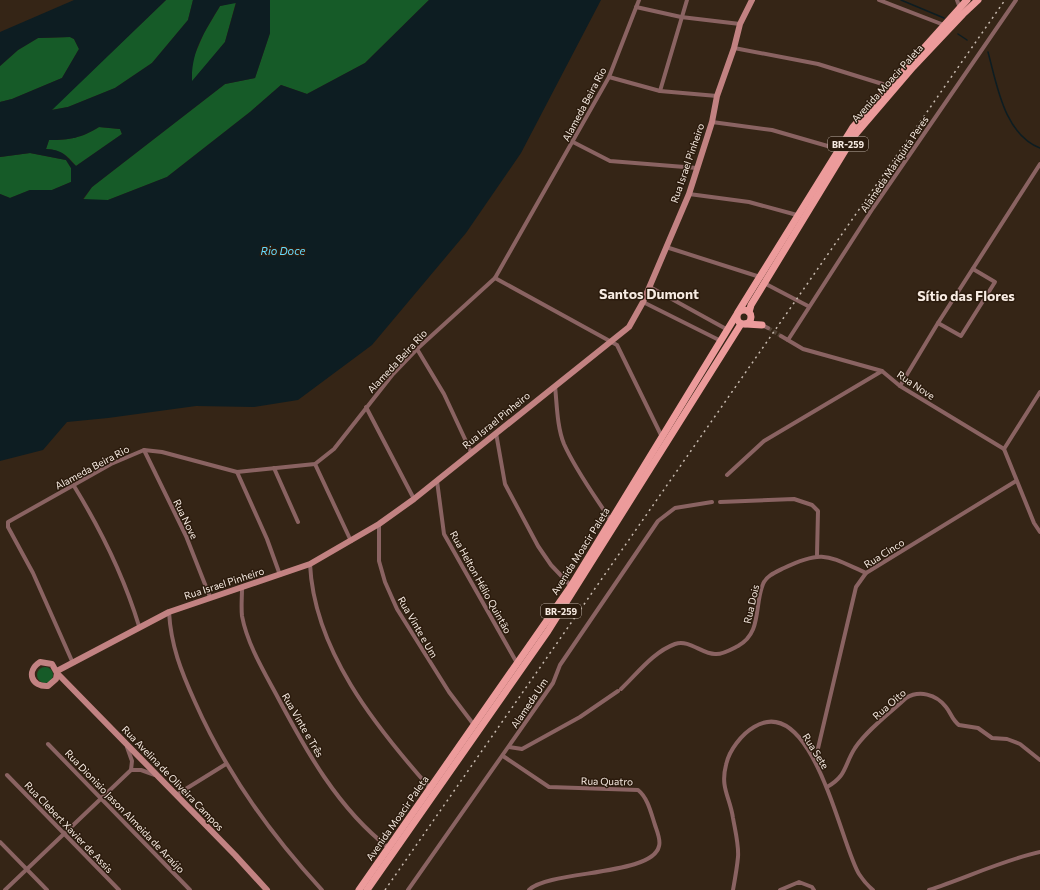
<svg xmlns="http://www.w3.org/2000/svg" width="1040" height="890" font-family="Commissioner,sans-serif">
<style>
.green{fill:#165b28}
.water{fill:#0d1d22;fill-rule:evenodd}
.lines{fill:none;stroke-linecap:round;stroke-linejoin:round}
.stream{stroke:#0d1d22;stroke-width:1.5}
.street-tunnel{stroke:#524335;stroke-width:4;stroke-dasharray:4 2;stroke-linecap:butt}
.street{stroke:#8a6362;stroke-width:4}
.secondary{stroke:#c28282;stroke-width:6}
.primary{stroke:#ec9b9b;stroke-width:7}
.rail{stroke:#c7baaf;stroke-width:1.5;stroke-dasharray:2 4;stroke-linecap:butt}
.labels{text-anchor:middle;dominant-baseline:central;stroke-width:3;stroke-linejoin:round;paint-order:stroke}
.shield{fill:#2b1b0d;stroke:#baada2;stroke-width:1}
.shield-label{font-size:9px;font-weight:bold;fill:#f7ebe2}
.street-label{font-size:10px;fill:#f7ebe2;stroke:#2b1b0d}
.water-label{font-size:11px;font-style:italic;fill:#65dcff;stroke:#2b1b0d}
.district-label{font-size:14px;font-weight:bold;fill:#f7ebe2;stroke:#2b1b0d}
</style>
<rect width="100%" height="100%" fill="#352516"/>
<!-- green -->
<g class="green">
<polygon points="166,0 193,0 188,20 152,63 115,88 68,107 51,110"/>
<polygon points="270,0 429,0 365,63 307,94 281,85 250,112 167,177 108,200 83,200 92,187 225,84 255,78 270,33"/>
<polygon points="236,2 225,42 192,82 192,61 204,33 220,6"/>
<polygon points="70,37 74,39 79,49 62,78 12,99 0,102 0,66 18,50 38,38"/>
<path d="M99,127l21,2 2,5 -46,32c-9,-11 -15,-16 -30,-17l3,-9c21,0 32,-2 50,-13z"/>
<polygon points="30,153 66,160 71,168 71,182 52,190 30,190 10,198 0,194 0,157"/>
<circle cx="45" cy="675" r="8"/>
</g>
<!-- water -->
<path class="water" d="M74,0h92l-114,110 16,-3 47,-19 37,-25 36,-43 5,-20h77v33l-15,45 -30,6 -133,103 -9,12 25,1 59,-23 83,-65 31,-27 26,9 58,-31 64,-63h172l-80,153 -55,80 -94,112 -74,55 -44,7 -58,-1 -88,12 -41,4 -24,28 -43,11v-267l10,4 20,-8h22l19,-8v-14l-5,-8 -36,-7 -30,4v-55l12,-3 50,-21 17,-29 -5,-10 -4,-2 -32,1 -20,12 -18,16v-34zM236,3l-11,39 -33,39c-1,-30 13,-50 28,-75zM99,127l21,2 2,5 -46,32c-11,-11 -13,-16 -30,-17l3,-9c21,0 32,-2 50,-13z"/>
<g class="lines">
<!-- stream -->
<g class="stream">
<polyline points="901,0 944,18"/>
<polyline points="958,34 967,40"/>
<path d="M988,52c9,33 16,82 52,96"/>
</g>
<!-- street-tunnel -->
<polyline class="street-tunnel" points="768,328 781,336"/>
<!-- street -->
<g class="street">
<polyline points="879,0 944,25"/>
<polyline points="957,0 960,8"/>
<polyline points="636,7 681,17 740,24"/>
<polyline points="734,48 818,64 889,86"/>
<polyline points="609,77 660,91 717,96"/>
<polyline points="660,91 687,0"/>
<polyline points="712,122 772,130 838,149"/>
<polyline points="573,142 610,161 697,168"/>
<polyline points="689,194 749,202 797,215"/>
<polyline points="666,247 760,277"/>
<polyline points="495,278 617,345 662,437"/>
<polyline points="764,283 808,306"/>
<polyline points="650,287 728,330"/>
<polyline points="643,302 721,341"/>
<polyline points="938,323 961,336 995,282 973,269"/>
<polyline points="762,325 768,328"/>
<polyline points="781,336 803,349 882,371 900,386 1004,449 1034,523 1040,532"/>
<polyline points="788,340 873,208 1016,0"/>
<polyline points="417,349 444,394 471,452"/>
<path d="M555,386c2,19 2,41 9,58 12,27 31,52 47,77"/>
<polyline points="900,386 938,323 1040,164"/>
<polyline points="366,407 414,499"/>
<polyline points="496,433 505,484 538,546 551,565 571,586"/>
<polyline points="1004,449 1040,392"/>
<polyline points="144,450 186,536 210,597"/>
<polyline points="315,464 351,541"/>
<polyline points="274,468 298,522"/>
<polyline points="237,472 267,539 280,575"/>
<polyline points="727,475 764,441 882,371"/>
<polyline points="437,481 444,534 517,663"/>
<path d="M74,486c27,44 50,91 65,140"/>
<polyline points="720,502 794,499 812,505 818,511 817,555"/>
<polyline points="379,524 379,561 385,582 397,609 449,692 474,725"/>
<path d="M310,564c4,86 65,162 120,224"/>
<path d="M242,588c0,10 -1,19 0,28 5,27 21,54 34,78 29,55 62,115 113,154"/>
<path d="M169,612c2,34 12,59 26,90 31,70 75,132 127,188"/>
<polyline points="72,661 33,573 8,527 8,522 111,464 144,450 162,452 237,472 315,464 334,449 393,374 417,349 495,278 609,77 639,0"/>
<path d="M621,689c16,-15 32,-37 54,-45 14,-5 27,10 40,10 7,1 17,-5 23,-8 24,-13 16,-40 25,-62 3,-8 13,-12 21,-16 39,-19 44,-12 82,5"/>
<polyline points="48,744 190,890"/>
<polyline points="509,747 522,749 580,717 618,691"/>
<path d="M503,756l46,31 89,3c10,8 13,23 17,35 2,6 6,15 4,21 -6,30 -110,24 -130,44"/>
<polyline points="815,761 856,587 866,573 1016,481"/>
<polyline points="131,770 141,770 155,775"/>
<polyline points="7,775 119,890"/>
<path d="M827,787c20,-11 17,-22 28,-39 13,-19 34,-34 51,-50 13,-8 30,-4 40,9 5,6 6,13 13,18l19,3 14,10 15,1 13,5 20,16"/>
<polyline points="176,795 226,764"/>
<polyline points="0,842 47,890"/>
<polyline points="5,890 131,770 132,761 127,747"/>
<polyline points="408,890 553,683 560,665 658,521 675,508 712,502"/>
<path d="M733,890c2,-11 4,-22 5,-33 1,-12 -3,-27 -5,-39 -3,-21 -13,-30 -7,-53 3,-15 16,-31 28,-38 59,-36 87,119 105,147 4,6 9,12 14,16"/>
<polyline points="780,890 799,882 812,887 814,890"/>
<path d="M929,890c37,-12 74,-30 111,-38"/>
</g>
<!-- secondary -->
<g class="secondary">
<polyline points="57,671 169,612 310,564 379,524 414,499 629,327 643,302 689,194 712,122 717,96 734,48 740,24 752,0"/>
<path d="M57,673l-1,6 -8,7c-17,1 -22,-15 -8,-24l12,2 5,9 178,182 32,35"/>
</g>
<!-- primary -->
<g class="primary">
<circle cx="744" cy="317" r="7"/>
<polyline points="738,312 853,127 967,0"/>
<polyline points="749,312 751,305 854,136 913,67 963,14 978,0"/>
<polyline points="746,324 762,325"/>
<polyline points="359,890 571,586 737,314"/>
<polyline points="367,890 548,631 741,324"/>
</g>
<!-- rail -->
<polyline class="rail" points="385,890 1005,0"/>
</g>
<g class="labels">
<!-- shield labels -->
<g class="shield">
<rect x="828" y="137" width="40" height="14" rx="3"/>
<rect x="541" y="604" width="40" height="14" rx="3"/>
</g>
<g class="shield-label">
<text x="848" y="144">BR-259</text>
<text x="561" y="611">BR-259</text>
</g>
<!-- street labels -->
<g class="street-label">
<text transform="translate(887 83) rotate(-48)">Avenida Moacir Paleta</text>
<text transform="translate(584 104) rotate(-62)">Alameda Beira Rio</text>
<text transform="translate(687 163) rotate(-71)">Rua Israel Pinheiro</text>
<text transform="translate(894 164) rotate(-56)">Alameda Mariquita Peres</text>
<text transform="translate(397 361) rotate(-47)">Alameda Beira Rio</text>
<text transform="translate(916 385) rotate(34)">Rua Nove</text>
<text transform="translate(496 420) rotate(-39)">Rua Israel Pinheiro</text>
<text transform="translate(92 467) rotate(-28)">Alameda Beira Rio</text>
<text transform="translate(186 519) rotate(64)">Rua Nove</text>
<text transform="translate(580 551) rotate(-58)">Avenida Moacir Paleta</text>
<text transform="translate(884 553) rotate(-32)">Rua Cinco</text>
<text transform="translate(481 582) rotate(61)">Rua Helton Hélio Quintão</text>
<text transform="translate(224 583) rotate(-18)">Rua Israel Pinheiro</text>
<text transform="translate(751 604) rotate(-77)">Rua Dois</text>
<text transform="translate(418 627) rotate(60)">Rua Vinte e Um</text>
<text transform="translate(529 703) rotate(-56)">Alameda Um</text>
<text transform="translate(889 704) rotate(-41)">Rua Oito</text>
<text transform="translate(303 725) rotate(60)">Rua Vinte e Três</text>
<text transform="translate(816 751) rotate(58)">Rua Sete</text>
<text transform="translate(173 778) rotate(46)">Rua Avelina de Oliveira Campos</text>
<text transform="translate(607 781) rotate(1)">Rua Quatro</text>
<text transform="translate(125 811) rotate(46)">Rua Dionisio Jason Almeida de Araújo</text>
<text transform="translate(397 818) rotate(-55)">Avenida Moacir Paleta</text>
<text transform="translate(69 827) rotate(46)">Rua Clebert Xavier de Assis</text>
</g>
<!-- water labels -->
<g class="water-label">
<text x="283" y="250">Rio Doce</text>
</g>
<!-- district labels -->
<g class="district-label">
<text x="649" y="293">Santos Dumont</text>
<text x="966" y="295">Sítio das Flores</text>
</g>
</g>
</svg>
